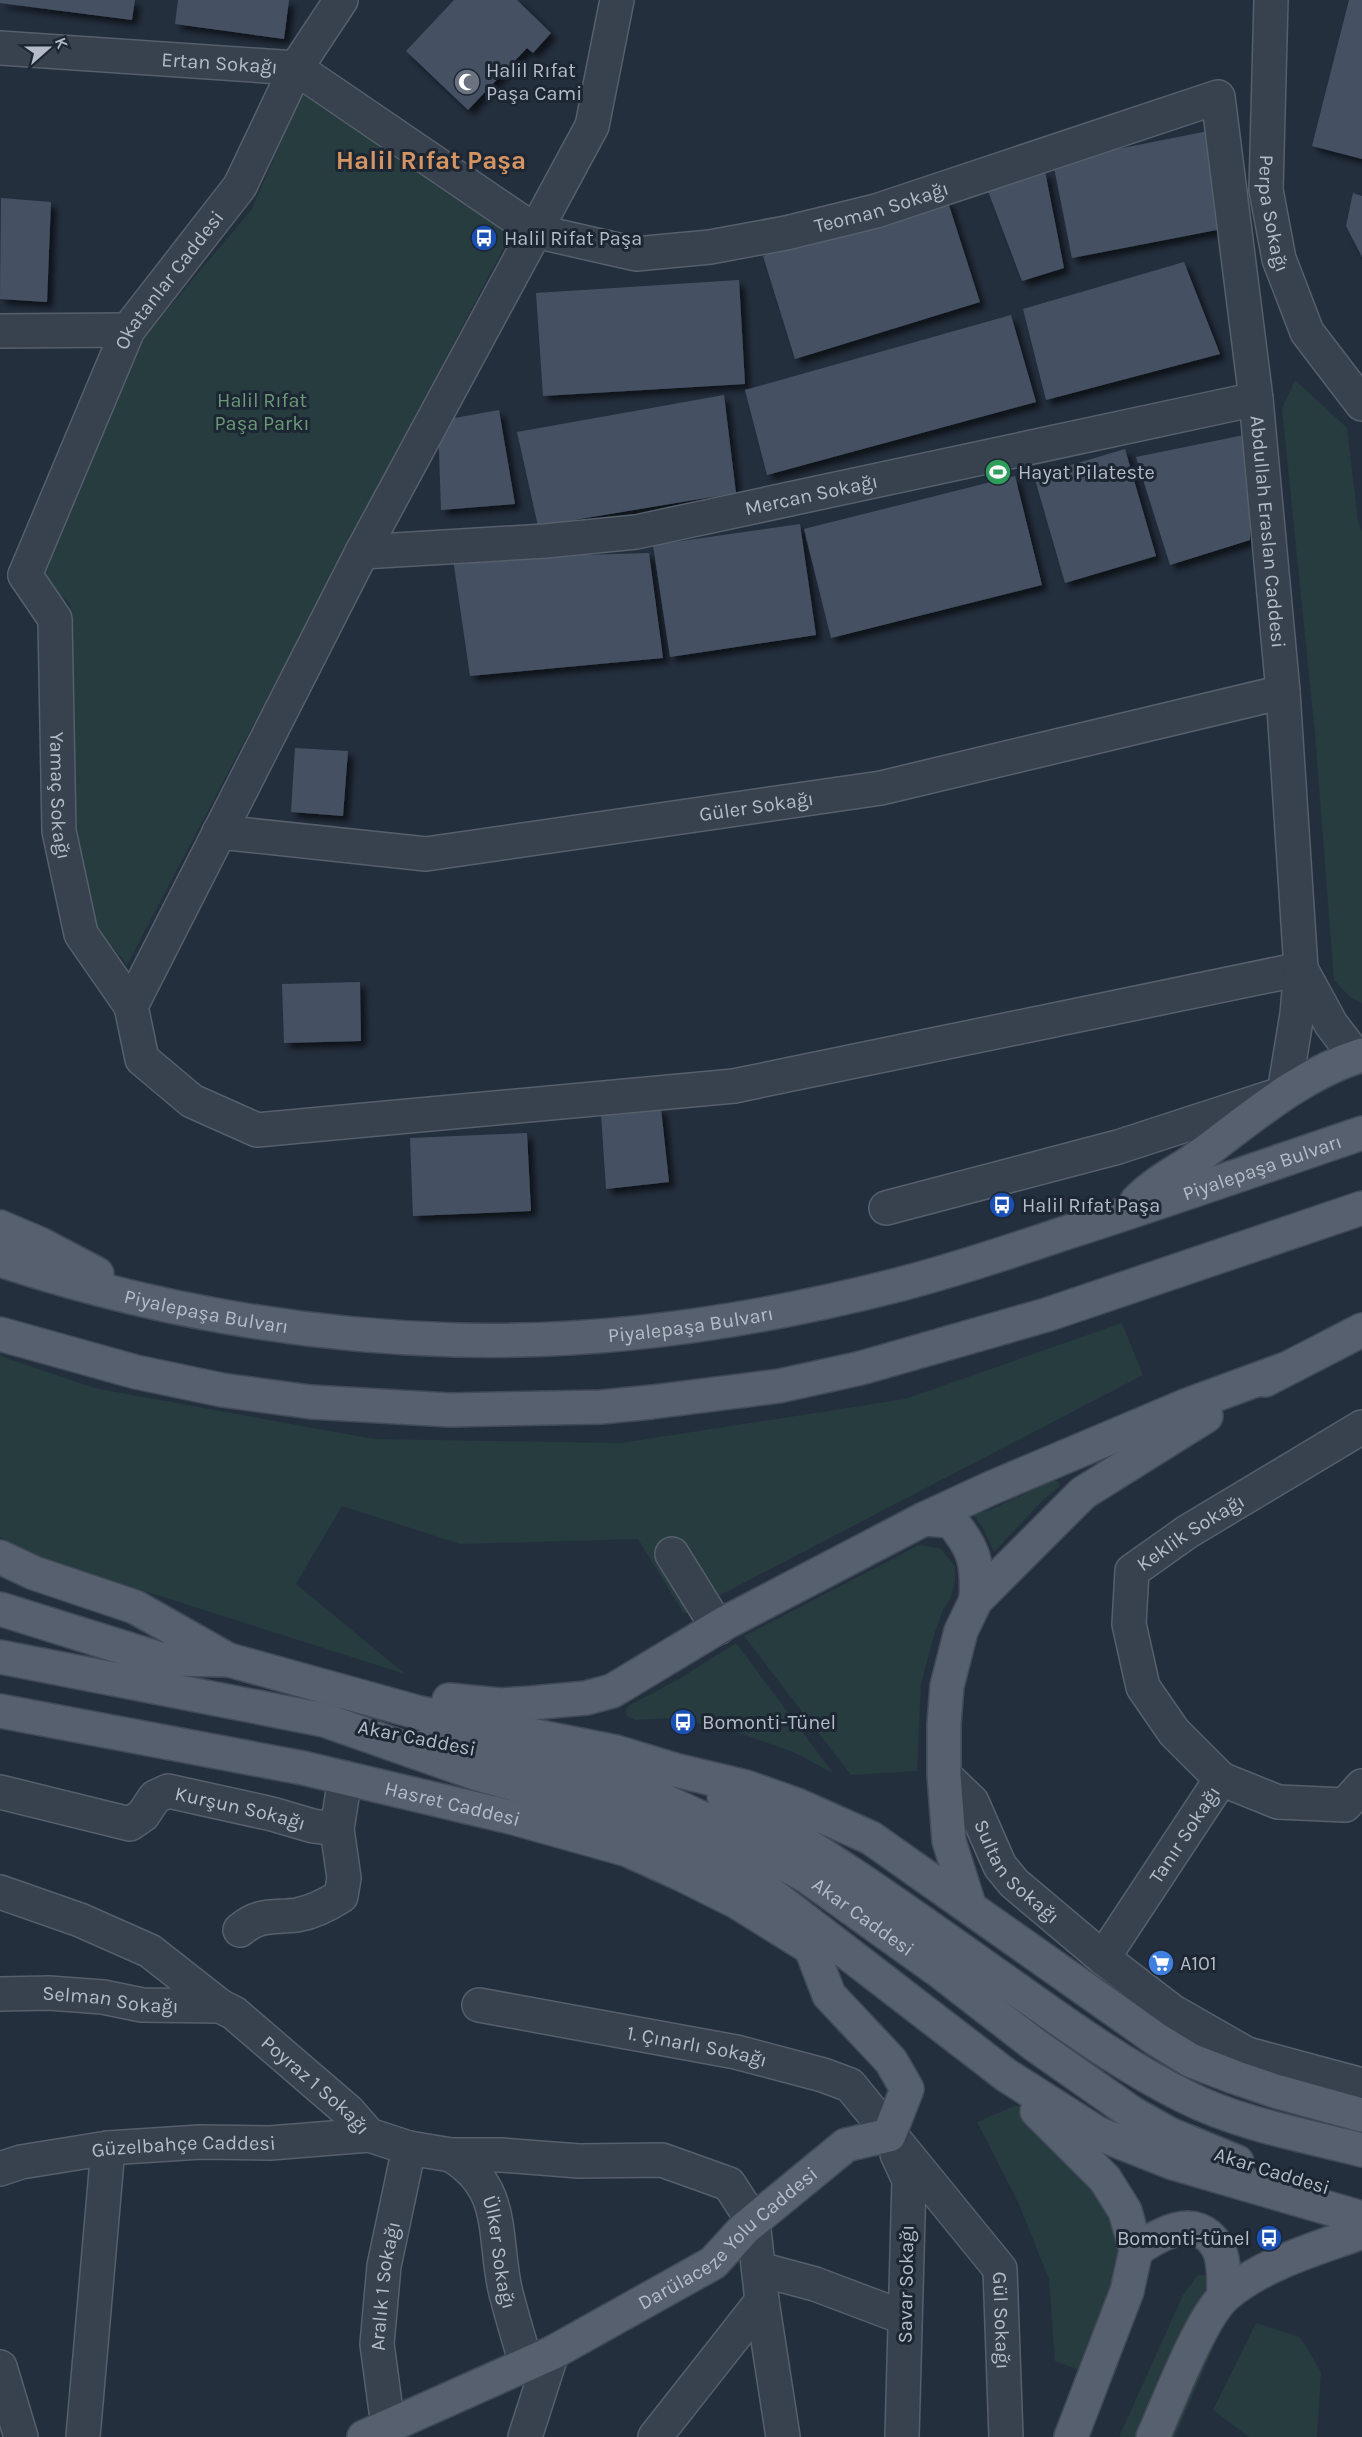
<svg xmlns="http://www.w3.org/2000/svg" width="1362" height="2437" font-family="Karla,sans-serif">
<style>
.green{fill:#263c3f}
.building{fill:#455162;filter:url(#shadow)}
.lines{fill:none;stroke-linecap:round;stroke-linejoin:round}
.minor-casing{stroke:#565f6c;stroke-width:36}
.major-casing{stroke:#414a57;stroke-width:36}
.minor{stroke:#38414e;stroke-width:33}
.major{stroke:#56606e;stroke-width:33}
.labels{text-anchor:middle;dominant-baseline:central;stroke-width:6;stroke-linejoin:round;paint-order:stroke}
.street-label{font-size:20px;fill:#b4bcc9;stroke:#1d2633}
.poi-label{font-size:20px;fill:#b4bcc9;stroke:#1d2633;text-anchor:start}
.park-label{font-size:20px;fill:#6b9a76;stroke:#1d2633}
.district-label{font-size:26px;font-weight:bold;fill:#d59563;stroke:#1d2633}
</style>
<defs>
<filter id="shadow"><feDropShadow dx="5.5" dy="5.5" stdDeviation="3" flood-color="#0009"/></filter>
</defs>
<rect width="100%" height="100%" fill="#242f3e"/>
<!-- green -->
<g class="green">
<polygon points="303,91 513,230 127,965 95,925 73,838 75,713 70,604 37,574 145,336 252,209"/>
<polygon points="1295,380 1347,428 1358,521 1362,532 1362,1003 1350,997 1334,980 1315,734 1282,409"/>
<polygon points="1122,1323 1143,1375 684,1614 638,1539 460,1544 342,1506 296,1584 405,1674 31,1555 0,1537 0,1356 94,1388 374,1439 621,1443 905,1399"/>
<polygon points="1054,1480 1059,1482 1059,1487 1043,1500 994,1552 982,1526 973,1515 992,1509"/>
<polygon points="919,1545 940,1548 955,1566 955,1581 951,1597 943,1610 934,1635 921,1684 917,1771 851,1775 744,1636"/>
<polygon points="736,1643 833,1773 793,1752 731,1730 669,1718 636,1720 627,1716 626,1710 630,1705 679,1679"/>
<polygon points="1017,2105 1049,2125 1136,2250 1090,2374 1055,2361 1049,2279 1019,2204 977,2122"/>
<polygon points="1215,2274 1225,2320 1175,2437 1119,2437 1183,2295 1198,2275"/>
<polygon points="1256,2323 1300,2337 1321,2372 1317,2437 1249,2437 1213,2410"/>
</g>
<!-- building -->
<g class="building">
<polygon points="0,0 135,0 132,20 0,3"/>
<polygon points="178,0 289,0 284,39 175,24"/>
<polygon points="454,0 517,0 551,33 533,53 527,48 468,110 406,51"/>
<polygon points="1349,0 1362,0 1362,159 1312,146"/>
<polygon points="1208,131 1227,228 1072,258 1053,162"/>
<polygon points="1045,171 1064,268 1022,281 988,191"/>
<polygon points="1353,193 1362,196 1362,257 1346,226"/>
<polygon points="1,198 51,202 47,302 0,299"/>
<polygon points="947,199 980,302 795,359 763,256"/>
<polygon points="1184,262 1220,354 1046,400 1023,309"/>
<polygon points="739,280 745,384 543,396 536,293"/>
<polygon points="1011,315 1036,402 767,475 745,390"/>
<polygon points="724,395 736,493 538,526 517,432"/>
<polygon points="499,410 515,504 441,510 438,421"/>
<polygon points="1249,434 1250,540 1170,565 1136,457"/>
<polygon points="1125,449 1156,556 1065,583 1034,476"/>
<polygon points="1015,476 1042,585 831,638 804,529"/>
<polygon points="800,524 816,635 670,657 653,545"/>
<polygon points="649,553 663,658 470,676 453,559"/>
<polygon points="295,748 348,751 343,816 291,812"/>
<polygon points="360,982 361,1041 284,1043 282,984"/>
<polygon points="661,1108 669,1182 606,1189 601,1114"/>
<polygon points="527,1133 531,1211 413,1216 410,1138"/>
</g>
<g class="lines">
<defs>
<g id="minor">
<polyline points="617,0 592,126 362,552 131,1006 142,1059 192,1101 257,1130 734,1086 1301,969"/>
<path id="s1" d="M1271,0l-5,190 13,69 28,73 55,72"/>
<path id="s2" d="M0,48l296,20 239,163 101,23 74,-7 76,-14 90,-22 342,-114 38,302 27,293 18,277 -4,45 -13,79 -166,54 -232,61"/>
<polyline points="0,331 128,330"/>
<path id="s3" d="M362,552l183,-11 91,-9 620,-133"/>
<path id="s4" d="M25,575l103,-245 112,-144 56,-118 45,-68"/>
<path id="s5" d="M25,575l30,44 4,212 22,103 50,72"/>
<path id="s6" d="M219,832l207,22 455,-66 402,-96"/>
<polyline points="1301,969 1331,1024 1356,1057"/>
<polyline points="672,1554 718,1628"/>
<path id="s7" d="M944,1775l28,27 28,64 14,17 89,75 69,53 75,43 115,31"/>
<path id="s8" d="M1221,1779l-47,-47 -31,-45 -14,-63 3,-53 55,-39 175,-105"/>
<path id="s9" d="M0,1792l130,32 13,-9 12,-18 13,-6 104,23 41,12 24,3 8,-51"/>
<path id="s10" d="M0,1892l80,28 70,31 70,55 14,7 115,99 20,23 40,13 42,7h51l77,6 83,-1 67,24 24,37 9,80 21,136"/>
<path d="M240,1930c20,-17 33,-12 57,-15 17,-3 30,-10 44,-19l3,-18 -7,-49"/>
<path id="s11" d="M1103,1958l118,-179 57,23 67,3 17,-19"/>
<path id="s12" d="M0,1994l49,-1 54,4 39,8 78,1"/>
<path id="s13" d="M479,2005l257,47 87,23 27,10 150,184 6,168"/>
<polyline points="897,2154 909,2180 902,2437"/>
<path id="s14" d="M451,2155c55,33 42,79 54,134 6,25 14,50 21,75"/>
<path id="s15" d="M0,2169l21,-7 87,-14 92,-6 70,1 99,-8"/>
<polyline points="759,2269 815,2284 905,2318"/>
<polyline points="0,2367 21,2437"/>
<path id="s16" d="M388,2426l-11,-82 7,-78 25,-118"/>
<polyline points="83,2437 108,2148"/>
<polyline points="525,2437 552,2353"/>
<polyline points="655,2437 762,2301"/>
</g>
<g id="major">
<path d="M1137,1201c19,-20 42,-30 64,-46 51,-38 100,-81 161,-100"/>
<polyline points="0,1227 40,1244 97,1274"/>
<path id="s17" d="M0,1260c146,48 302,76 456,80 149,4 301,-19 445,-56 54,-14 108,-32 161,-50 101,-32 200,-67 300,-101"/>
<polyline points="0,1334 136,1372 222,1390 311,1402 450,1410 601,1407 652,1402 779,1386 861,1368 1046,1315 1362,1208"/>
<polyline points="1265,1380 1362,1330"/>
<path d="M924,1519l27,2c24,28 27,43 25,79"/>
<polyline points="0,1557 34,1573 135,1607 225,1658"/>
<polyline points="0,1609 160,1659 229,1660 420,1713 616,1752 675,1770 746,1787 797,1805 871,1838 1156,2039 1190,2060 1234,2077 1275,2091 1362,2115"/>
<polyline points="0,1657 324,1720 475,1773 581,1803 642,1823 716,1857 771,1894 1006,2075 1097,2133 1173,2163 1362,2218"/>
<polyline points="449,1700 500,1705 531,1703 586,1698 612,1691 725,1623 924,1519 991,1488 1185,1406 1283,1370"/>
<path id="s18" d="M0,1711l303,57 211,50 114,32 55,25 54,27 74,46"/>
<path id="s19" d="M432,1741l174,38 54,20 46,21 102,57 130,93 97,75 97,68 37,21 68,28"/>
<path d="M724,1796c99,54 189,120 281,185 58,41 115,83 179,115 55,28 119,39 178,54"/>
<polyline points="969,1905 949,1841 944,1775 944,1724 947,1686 961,1631 976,1600 1083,1493 1206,1416"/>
<polyline points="1037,2111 1105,2179 1125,2211 1136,2250 1127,2291 1071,2437"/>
<path d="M1136,2250c24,-16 60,-38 81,-4 9,14 6,35 7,50"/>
<path id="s20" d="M364,2437l188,-84 161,-90 32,-35 101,-83 43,-10 18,-46 -16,-28 -62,-66 -18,-47"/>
<path d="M1153,2437c15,-33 48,-121 73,-142 38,-32 90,-46 136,-63"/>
</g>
</defs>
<!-- minor casing -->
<use href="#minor" class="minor-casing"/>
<!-- major casing -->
<use href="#major" class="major-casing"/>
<!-- minor -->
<use href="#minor" class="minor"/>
<!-- major -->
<use href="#major" class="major"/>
</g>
<!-- icons -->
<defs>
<symbol id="mosque-disc" viewBox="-11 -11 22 22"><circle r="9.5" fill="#6b7280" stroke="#1d2633"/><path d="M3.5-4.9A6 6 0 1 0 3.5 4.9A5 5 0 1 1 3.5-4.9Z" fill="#fff"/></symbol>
<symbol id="bus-disc" viewBox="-11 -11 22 22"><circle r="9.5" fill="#1a4fb4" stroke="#1d2633"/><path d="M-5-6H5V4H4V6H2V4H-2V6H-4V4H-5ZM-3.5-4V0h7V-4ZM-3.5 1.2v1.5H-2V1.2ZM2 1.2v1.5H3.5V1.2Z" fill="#fff"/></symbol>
<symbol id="stadium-disc" viewBox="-11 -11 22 22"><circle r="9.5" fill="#2e9e5b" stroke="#1d2633"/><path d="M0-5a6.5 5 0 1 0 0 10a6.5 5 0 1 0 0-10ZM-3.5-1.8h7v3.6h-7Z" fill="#fff"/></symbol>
<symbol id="supermarket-disc" viewBox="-11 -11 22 22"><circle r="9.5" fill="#3f7fe0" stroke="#1d2633"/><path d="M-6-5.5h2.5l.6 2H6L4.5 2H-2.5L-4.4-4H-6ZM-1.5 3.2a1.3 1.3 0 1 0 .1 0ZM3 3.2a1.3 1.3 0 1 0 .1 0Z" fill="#fff"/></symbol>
</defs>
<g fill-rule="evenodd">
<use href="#mosque-disc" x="452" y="67" width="30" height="30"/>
<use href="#bus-disc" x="469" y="223" width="30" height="30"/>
<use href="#stadium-disc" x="983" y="457" width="30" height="30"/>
<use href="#bus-disc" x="987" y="1190" width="30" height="30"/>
<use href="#bus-disc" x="668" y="1707" width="30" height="30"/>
<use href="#supermarket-disc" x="1146" y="1948" width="30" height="30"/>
<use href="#bus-disc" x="1254" y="2223" width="30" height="30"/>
</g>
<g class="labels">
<!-- street labels -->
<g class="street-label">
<text stroke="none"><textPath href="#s2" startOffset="220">Ertan Sokağı</textPath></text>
<text stroke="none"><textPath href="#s2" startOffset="940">Teoman Sokağı</textPath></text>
<text stroke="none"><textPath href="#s1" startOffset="214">Perpa Sokağı</textPath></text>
<text stroke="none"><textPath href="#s4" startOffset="330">Okatanlar Caddesi</textPath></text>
<text stroke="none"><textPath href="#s3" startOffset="454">Mercan Sokağı</textPath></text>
<text stroke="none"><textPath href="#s2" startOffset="1732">Abdullah Eraslan Caddesi</textPath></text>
<text stroke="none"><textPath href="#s5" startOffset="230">Yamaç Sokağı</textPath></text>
<text stroke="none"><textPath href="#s6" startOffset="542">Güler Sokağı</textPath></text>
<text stroke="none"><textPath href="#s17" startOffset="1294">Piyalepaşa Bulvarı</textPath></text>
<text stroke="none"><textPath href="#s17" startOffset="213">Piyalepaşa Bulvarı</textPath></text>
<text stroke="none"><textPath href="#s17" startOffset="700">Piyalepaşa Bulvarı</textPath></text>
<text stroke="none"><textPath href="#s8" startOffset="309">Keklik Sokağı</textPath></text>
<text transform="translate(417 1738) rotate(11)">Akar Caddesi</text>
<text stroke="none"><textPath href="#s18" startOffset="462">Hasret Caddesi</textPath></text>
<text stroke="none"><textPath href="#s9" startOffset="260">Kurşun Sokağı</textPath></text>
<text stroke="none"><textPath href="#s11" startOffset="148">Tanır Sokağı</textPath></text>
<text stroke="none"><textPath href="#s7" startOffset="123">Sultan Sokağı</textPath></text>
<text stroke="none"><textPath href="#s19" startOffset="471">Akar Caddesi</textPath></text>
<text stroke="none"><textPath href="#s12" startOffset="111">Selman Sokağı</textPath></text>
<text stroke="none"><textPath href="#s13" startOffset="222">1. Çınarlı Sokağı</textPath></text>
<text stroke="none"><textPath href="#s10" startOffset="375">Poyraz 1 Sokağı</textPath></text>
<text stroke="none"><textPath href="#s15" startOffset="186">Güzelbahçe Caddesi</textPath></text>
<text transform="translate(1272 2171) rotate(17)">Akar Caddesi</text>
<text stroke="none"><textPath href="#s20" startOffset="417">Darülaceze Yolu Caddesi</textPath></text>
<text stroke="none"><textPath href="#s14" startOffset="114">Ülker Sokağı</textPath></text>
<text transform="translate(906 2284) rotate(-89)">Savar Sokağı</text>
<text stroke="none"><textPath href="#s16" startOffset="141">Aralık 1 Sokağı</textPath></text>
<text stroke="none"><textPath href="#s13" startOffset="669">Gül Sokağı</textPath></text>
</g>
<!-- poi labels -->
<g class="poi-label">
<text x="486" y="70">Halil Rıfat<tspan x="486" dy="23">Paşa Cami</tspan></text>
<text x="504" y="238">Halil Rifat Paşa</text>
<text x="1018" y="472">Hayat Pilateste</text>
<text x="1022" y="1205">Halil Rıfat Paşa</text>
<text x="702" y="1722">Bomonti-Tünel</text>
<text x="1180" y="1963">A101</text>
<text x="1250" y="2238" text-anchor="end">Bomonti-tünel</text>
</g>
<!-- park labels -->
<g class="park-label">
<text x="262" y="400">Halil Rıfat<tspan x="262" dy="23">Paşa Parkı</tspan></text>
</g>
<!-- district labels -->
<g class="district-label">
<text x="431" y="160">Halil Rıfat Paşa</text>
</g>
</g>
<!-- north arrow -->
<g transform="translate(48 48) rotate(69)" stroke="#1d2633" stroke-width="4.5" paint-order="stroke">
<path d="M0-4.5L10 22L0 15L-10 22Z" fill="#b4bcc9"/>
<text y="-9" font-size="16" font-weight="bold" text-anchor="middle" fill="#b4bcc9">K</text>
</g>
</svg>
